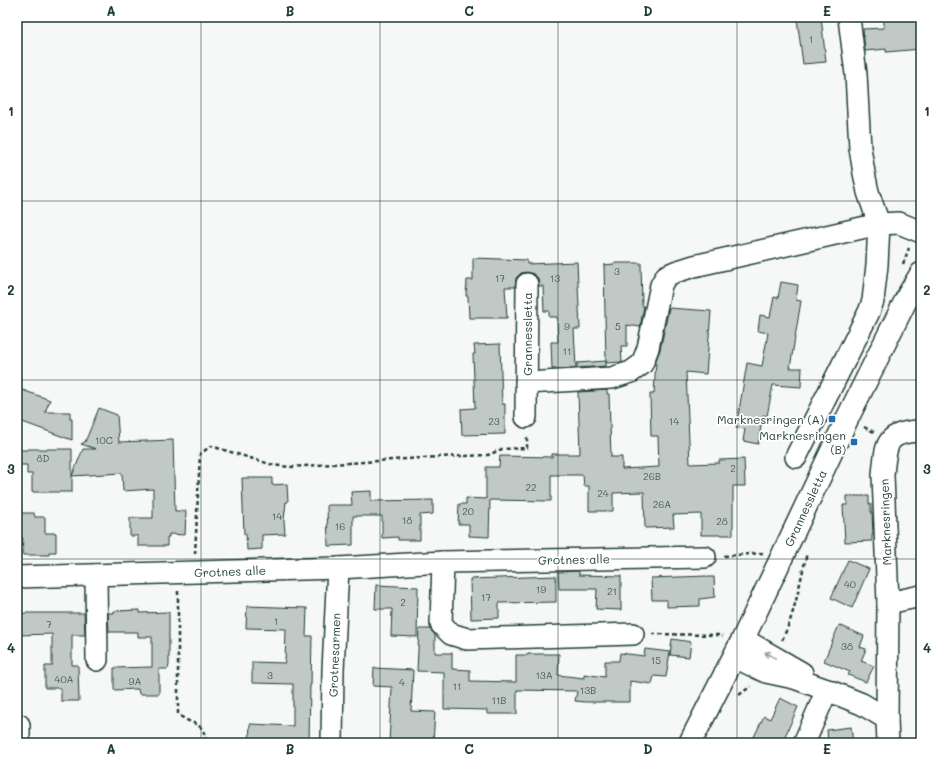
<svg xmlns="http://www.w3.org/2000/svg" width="938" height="760" font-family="Mali,sans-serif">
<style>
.building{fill:#c0c9c6;stroke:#1f3d34}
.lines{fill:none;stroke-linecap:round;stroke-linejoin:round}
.minor-casing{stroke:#1f3d34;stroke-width:24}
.major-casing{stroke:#1f3d34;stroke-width:25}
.path{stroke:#1f3d34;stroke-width:2.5;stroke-dasharray:4 3;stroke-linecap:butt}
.minor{stroke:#fff;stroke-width:21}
.major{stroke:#fff;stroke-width:22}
.oneway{stroke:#8f9e9a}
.grid{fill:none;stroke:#1f3d34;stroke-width:1;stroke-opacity:0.55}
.poi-dot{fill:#1f6fb2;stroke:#fff;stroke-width:1.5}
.labels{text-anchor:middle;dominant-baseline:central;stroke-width:3.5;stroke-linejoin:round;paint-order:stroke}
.number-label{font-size:10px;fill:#476058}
.street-label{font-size:12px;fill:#1f3d34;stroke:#fff}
.poi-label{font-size:12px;fill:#1f3d34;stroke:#fff;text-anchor:end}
.neatline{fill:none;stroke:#1f3d34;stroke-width:1.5}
.grid-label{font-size:13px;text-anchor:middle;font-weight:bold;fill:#1f3d34}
</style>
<rect width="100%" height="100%" fill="#f6f7f7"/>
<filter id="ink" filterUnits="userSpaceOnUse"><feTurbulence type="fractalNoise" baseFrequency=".025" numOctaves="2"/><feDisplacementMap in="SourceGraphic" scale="8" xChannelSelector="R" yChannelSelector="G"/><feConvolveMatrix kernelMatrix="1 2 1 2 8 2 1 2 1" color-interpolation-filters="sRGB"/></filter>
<g filter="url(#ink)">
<!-- building -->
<g class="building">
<polygon points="813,17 821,17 826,62 803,64 797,19"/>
<polygon points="884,17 914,17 915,21 921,20 921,49 886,52 886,49 865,51 863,29 884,28"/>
<polygon points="473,258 527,260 527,264 577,262 580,329 574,329 576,368 552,369 551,342 558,342 557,317 549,317 549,311 544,311 543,286 539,286 538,278 533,274 527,272 521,273 516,278 515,287 505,287 507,318 469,318 468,296 466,296 467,280 473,280"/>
<polygon points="614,263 641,263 642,306 644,306 640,327 627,325 627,346 621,346 622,362 606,363 604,265 614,264"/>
<polygon points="781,282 798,285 796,300 801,301 790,368 802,368 801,387 773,385 767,416 763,415 758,444 743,441 745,429 736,428 747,363 762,366 768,333 758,331 760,315 770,317 774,297 778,298"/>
<polygon points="669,308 711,311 706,374 686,372 690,464 719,463 719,460 744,459 745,486 733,486 733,535 701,535 701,514 673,515 674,527 645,528 644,492 613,493 613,511 589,511 589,486 584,486 583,475 551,475 551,501 490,500 489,537 469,536 469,524 458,524 459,504 466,504 466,498 486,499 486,467 499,467 500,456 552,457 552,454 580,454 578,392 607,390 607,394 609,394 611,457 622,457 622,469 659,467 658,436 651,436 650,394 654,394 656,360 660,350"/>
<polygon points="500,344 502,404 505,404 505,434 462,435 461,409 475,408 473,354 475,354 474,345"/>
<polygon points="606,361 606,366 577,368 577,363"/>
<polygon points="17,388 50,400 45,412 70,412 70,419 72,419 72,440 17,420"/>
<polygon points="99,408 117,415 119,442 173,440 175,511 186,511 185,535 169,534 169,537 167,537 167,546 138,546 138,536 130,536 130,518 153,518 153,489 123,491 122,473 72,476 83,449 96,449 81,444 85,442"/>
<polygon points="27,449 72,449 72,492 32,492 32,474 27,474 27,465 18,465 18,450 27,450"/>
<polygon points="242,478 272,478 272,485 287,484 288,502 286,502 284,520 285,534 262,535 262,549 247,550 246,534 244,534"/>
<polygon points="371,491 371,501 433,500 433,514 420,515 420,540 398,540 398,537 382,538 382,516 353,516 353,545 328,546 327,505 352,505 351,492"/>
<polygon points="847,496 869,496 869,504 871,504 871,512 872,512 873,535 872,535 872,541 845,542 843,505 847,505"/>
<polygon points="17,513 34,513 35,517 45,517 45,533 56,533 56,552 49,552 49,555 22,555 23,538 17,538"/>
<polygon points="848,560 869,569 852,608 831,598"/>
<polygon points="579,571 579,575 621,576 621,610 596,609 597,589 559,589 558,572"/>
<polygon points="556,576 556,602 499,603 499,618 471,619 470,579"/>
<polygon points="707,576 707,577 714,577 715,597 700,599 700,606 667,607 667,600 652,600 651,578"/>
<polygon points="376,585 418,587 417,637 391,636 392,609 375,609"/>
<polygon points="247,606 307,608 306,636 312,636 311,685 310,685 309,743 249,743 250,724 293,726 293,684 252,683 252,662 285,663 286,629 246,628"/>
<polygon points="140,610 140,613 169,612 169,665 168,669 159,669 159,694 139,694 138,689 114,690 114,668 152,667 152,637 138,637 138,632 109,632 108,613 114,613 114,611"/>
<polygon points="27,613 84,613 85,635 72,635 72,665 78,665 79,701 61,701 61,688 45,688 45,666 52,666 52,634 17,635 17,614"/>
<polygon points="839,625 864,636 860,647 866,649 861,661 874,666 866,682 848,675 850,672 824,661"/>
<polygon points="419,629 430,629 435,635 435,653 452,653 452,669 470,670 470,681 516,682 516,655 528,655 528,654 559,654 558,675 584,678 584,674 605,677 605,661 619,661 620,653 644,656 645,649 670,652 666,677 654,676 652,684 630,681 630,702 586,702 575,701 577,691 517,690 517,714 487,714 487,710 444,709 444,672 417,671"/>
<polygon points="672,639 691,642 689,657 670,655"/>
<polygon points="374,668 413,670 411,711 435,712 433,743 389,743 392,687 373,686"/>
<polygon points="780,698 798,707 782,743 751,743 764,716 770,719"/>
<polygon points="851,727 853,743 828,743 827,730"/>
</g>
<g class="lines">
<defs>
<g id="minor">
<polyline points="526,383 612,378 631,372 642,364 648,348 661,285 666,276 675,272 694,266 879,224 899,223 921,232"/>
<polyline points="526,417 527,284"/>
<polyline points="796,457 869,312 873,301 877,265 879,224 868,192 864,173 860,148 856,74 849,18"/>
<polyline points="443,562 441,624 451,634 467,639 633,634"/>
<polyline points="96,575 97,660"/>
<polyline points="17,577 338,568 443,562 705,557"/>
<polyline points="888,603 921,596"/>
<polyline points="743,639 802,673"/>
<polyline points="734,657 766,672 794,678 827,690 862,704 887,719"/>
<polyline points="19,743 19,725"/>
<polyline points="332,743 333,670 338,568"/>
<polyline points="804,743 827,690"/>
<path d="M888,743l-1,-24 1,-116 -5,-128c3,-31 2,-43 38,-44"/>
</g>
<polyline id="major" points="690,743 743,639 848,417 909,294 921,274"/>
</defs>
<!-- minor casing -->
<use href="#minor" class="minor-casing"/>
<!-- major casing -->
<use href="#major" class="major-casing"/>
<!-- path -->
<g class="path">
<polyline points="903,264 909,248"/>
<polyline points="864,427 874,432"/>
<polyline points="195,554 200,454 211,446 273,465 289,467 437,457 488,455 502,449 527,448 527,435"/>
<polyline points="724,556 763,553"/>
<path d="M178,591v123c14,13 26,5 28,29"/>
<polyline points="652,634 718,635 723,636"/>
<path d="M782,640c13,-26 18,-59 25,-87"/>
<polyline points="739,695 751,686"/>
</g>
<!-- minor -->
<use href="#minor" class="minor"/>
<!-- major -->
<use href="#major" class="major"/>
</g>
<!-- one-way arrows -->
<defs><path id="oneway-shaft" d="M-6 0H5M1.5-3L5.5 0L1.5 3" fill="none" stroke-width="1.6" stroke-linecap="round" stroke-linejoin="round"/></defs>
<use class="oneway" href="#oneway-shaft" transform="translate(770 655) rotate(-150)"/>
</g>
<!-- grid -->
<path class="grid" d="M201,17v726M380,17v726M558,17v726M737,17v726M17,201h904M17,380h904M17,559h904"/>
<!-- markers -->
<g class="poi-dot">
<rect x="828" y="415" width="8" height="8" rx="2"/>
<rect x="850" y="438" width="8" height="8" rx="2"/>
</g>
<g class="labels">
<!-- number labels -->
<g class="number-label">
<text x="811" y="39">1</text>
<text x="617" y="271">3</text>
<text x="500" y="278">17</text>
<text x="555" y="278">13</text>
<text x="567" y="326">9</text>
<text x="618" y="326">5</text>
<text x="567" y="351">11</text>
<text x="494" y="421">23</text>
<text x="674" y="421">14</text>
<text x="104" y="440">10C</text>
<text x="43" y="458">8D</text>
<text x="733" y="468">2</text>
<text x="652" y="476">26B</text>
<text x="531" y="487">22</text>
<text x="603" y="493">24</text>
<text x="662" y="504">26A</text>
<text x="468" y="511">20</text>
<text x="277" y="516">14</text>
<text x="407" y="520">18</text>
<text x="722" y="521">28</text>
<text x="340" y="526">16</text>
<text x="850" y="584">40</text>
<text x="541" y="589">19</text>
<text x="612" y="591">21</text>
<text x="486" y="597">17</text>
<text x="403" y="602">2</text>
<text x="276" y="621">1</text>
<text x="49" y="624">7</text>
<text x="847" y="646">38</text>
<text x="656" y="660">15</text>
<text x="270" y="675">3</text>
<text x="544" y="675">13A</text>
<text x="64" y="679">40A</text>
<text x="135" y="681">9A</text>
<text x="402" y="682">4</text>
<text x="457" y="686">11</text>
<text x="588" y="690">13B</text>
<text x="499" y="700">11B</text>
</g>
<!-- street labels -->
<g class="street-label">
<text transform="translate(527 334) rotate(-90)">Grannessletta</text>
<text transform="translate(805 508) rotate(-65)">Grannessletta</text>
<text transform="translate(885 522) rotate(-92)">Marknesringen</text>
<text transform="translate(574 559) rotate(-1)">Grotnes alle</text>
<text transform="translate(230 571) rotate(-2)">Grotnes alle</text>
<text transform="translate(334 655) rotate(-88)">Grotnesarmen</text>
</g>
<!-- poi labels -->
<g class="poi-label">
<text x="824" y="419">Marknesringen (A)</text>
<text x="846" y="435">Marknesringen<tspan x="846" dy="14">(B)</tspan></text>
</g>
</g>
<!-- margin -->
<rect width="938" height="760" fill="none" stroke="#fff" stroke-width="44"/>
<rect x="22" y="22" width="894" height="716" class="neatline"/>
<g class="grid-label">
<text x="111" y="16">A</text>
<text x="290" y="16">B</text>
<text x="469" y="16">C</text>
<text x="648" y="16">D</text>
<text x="827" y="16">E</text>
<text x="11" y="116">1</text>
<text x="927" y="116">1</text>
<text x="11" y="295">2</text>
<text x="927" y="295">2</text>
<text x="11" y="474">3</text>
<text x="927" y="474">3</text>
<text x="11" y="653">4</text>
<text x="927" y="653">4</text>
<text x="111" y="754">A</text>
<text x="290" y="754">B</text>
<text x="469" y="754">C</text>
<text x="648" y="754">D</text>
<text x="827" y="754">E</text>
</g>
</svg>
